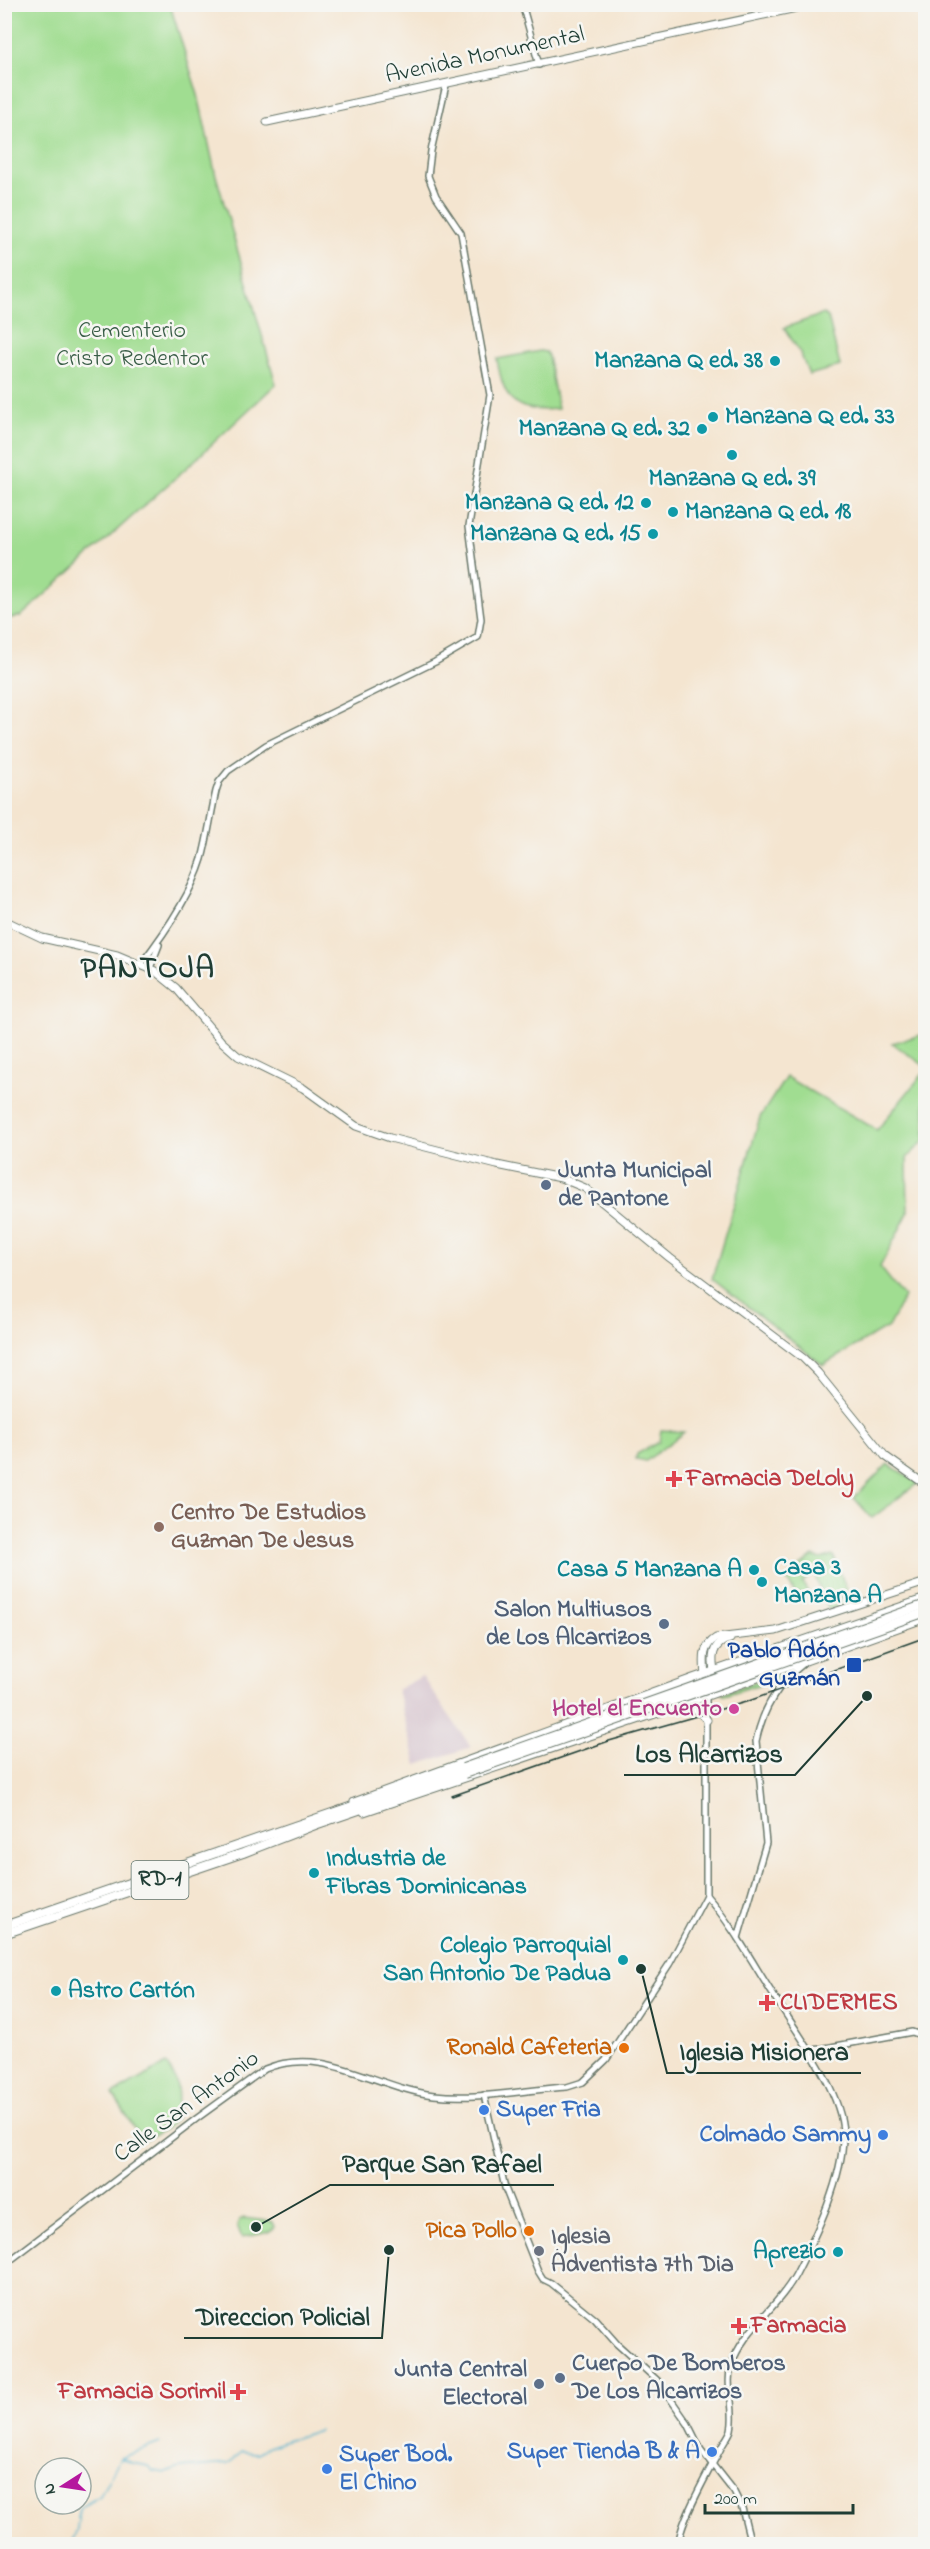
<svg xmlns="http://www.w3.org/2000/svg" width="930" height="2549" font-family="'Indie Flower',sans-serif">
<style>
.industrial{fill:#d1bdc9}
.green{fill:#a0dd91;stroke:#608d62;stroke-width:1.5}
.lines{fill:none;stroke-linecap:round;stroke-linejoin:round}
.stream{stroke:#4eb1cd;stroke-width:1.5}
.minor-casing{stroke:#6a786b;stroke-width:8}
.major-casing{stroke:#6a786b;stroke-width:9}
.highway-casing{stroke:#6a786b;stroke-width:10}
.minor{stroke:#fff;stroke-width:5}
.major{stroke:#fff;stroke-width:7}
.highway{stroke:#fff;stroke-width:8}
.rail{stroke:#1f3d34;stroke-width:1.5}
.highway-bridge-casing{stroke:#6a786b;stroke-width:10;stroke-linecap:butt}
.highway-bridge{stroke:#fff;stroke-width:8}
.culture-dot{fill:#0f9aa8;stroke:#f6f6f2;stroke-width:2}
.service-dot{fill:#5c6f8a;stroke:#f6f6f2;stroke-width:2}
.health-dot{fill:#e0444e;stroke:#f6f6f2;stroke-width:2}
.education-dot{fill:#8d6e63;stroke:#f6f6f2;stroke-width:2}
.transit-dot{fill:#1a4fb4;stroke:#f6f6f2;stroke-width:2}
.hotel-dot{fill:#d1479c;stroke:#f6f6f2;stroke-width:2}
.food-dot{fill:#e8710a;stroke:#f6f6f2;stroke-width:2}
.shop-dot{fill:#3f7fe0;stroke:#f6f6f2;stroke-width:2}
.worship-dot{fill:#6b7280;stroke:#f6f6f2;stroke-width:2}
.labels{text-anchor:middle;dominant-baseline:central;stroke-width:5;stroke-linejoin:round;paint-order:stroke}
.shield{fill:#f6f6f2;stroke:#60746d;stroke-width:1.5}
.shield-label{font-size:22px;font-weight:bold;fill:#1f3d34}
.street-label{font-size:24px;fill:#1f3d34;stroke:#f6f6f2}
.park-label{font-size:24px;fill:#395d47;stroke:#f6f6f2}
.culture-label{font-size:24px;font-weight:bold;fill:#0d838f;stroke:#f6f6f2;text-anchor:end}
.service-label{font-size:24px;font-weight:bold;fill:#4e5e75;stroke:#f6f6f2;text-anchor:start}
.health-label{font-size:24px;font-weight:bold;fill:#be3a42;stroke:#f6f6f2;text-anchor:start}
.education-label{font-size:24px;font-weight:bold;fill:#785e54;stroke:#f6f6f2;text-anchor:start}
.transit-label{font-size:24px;font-weight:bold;fill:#164399;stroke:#f6f6f2;text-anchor:end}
.hotel-label{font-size:24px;font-weight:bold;fill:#b23c85;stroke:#f6f6f2;text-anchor:end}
.food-label{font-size:24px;font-weight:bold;fill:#c56008;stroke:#f6f6f2;text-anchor:end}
.shop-label{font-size:24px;font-weight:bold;fill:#366cbe;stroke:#f6f6f2;text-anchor:start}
.worship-label{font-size:24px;font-weight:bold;fill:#5b616d;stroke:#f6f6f2;text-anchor:start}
.district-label{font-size:30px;font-weight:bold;letter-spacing:1.5px;fill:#1f3d34;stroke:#f6f6f2}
.leader{fill:none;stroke:#1f3d34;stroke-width:2}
.callout-dot{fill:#1f3d34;stroke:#f6f6f2;stroke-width:2}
.callout-label{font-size:26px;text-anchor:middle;font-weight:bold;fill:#1f3d34;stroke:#f6f6f2;stroke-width:5;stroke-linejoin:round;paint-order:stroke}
</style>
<rect width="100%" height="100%" fill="#f6f6f2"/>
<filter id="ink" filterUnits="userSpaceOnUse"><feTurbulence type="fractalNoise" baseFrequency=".0167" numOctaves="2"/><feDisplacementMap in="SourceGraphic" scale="12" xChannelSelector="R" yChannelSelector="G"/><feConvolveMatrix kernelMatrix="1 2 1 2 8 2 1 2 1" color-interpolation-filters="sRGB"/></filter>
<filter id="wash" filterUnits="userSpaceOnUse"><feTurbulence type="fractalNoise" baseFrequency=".008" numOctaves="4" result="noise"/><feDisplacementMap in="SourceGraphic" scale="24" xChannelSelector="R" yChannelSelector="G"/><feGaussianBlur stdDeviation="1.35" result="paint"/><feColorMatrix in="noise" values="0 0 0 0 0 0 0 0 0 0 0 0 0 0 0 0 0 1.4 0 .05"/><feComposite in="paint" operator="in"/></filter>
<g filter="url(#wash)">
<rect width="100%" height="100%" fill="#f4e5d0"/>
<!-- industrial -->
<polygon class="industrial" points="422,1676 471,1747 417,1765 397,1690"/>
<!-- green -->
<g class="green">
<polygon points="5,4 170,5 198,95 215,172 276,384 193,462 21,616 4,619"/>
<polygon points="823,314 828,317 840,366 809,375 800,352 784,328"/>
<path d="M540,351l6,1 2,4 10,53c-44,4 -54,-8 -61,-50z"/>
<polygon points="925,1034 925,1066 892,1043"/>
<polygon points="925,1071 925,1140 907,1158 908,1213 880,1267 904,1297 888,1327 823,1365 712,1279 760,1117 786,1077 877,1130"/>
<polygon points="661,1430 684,1432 646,1461 636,1459 637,1454 659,1442"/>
<polygon points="888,1464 918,1483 872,1518 854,1498"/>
<polygon points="833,1555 849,1595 840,1598 843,1606 829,1610 814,1574 802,1582 808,1592 802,1596 800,1593 796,1595 787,1580 791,1574 813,1556 821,1559"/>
<polygon points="786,1671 774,1687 764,1683 725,1695 722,1693"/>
<path d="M166,2064c13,13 13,36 10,54l-10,11 -24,12 -29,-47z"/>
<polygon points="244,2218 273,2222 275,2227 269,2232 242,2238 237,2225 239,2220"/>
</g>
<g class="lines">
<!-- stream -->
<g class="stream">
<polyline points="120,2458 131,2463 148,2466 153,2471 166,2473 180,2468 228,2464 242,2452 257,2453 268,2447 319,2430"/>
<polyline points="71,2544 77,2530 79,2508 100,2496 120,2458 160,2443"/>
</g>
</g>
</g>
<g filter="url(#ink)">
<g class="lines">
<defs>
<g id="minor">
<polyline points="522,4 539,65"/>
<path d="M141,964c23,-30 50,-69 61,-105 6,-22 9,-46 14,-68l3,-9 9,-11 38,-26 169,-83 43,-25 3,-18 -12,-93 21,-131 -29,-162 -25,-37 -8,-20 3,-25 15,-66"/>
<polyline points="150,968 159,945"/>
<path d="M738,1938l28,-95 -10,-102c7,-33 22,-58 48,-78"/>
<polyline points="809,2051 912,2032 926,2037"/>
<polyline points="484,2095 505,2188 538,2271 543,2279 551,2283 595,2319 617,2344 658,2381 688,2424 701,2450 734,2492 742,2508 751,2544"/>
<path d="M4,2265l192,-146 69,-50c60,-24 110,19 169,26 44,5 89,-5 133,-8l16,-5 23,-22 64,-97 36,-68v-198"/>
<path d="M679,2544c-1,-19 31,-75 41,-94 3,-7 9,-14 11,-20 5,-20 -6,-44 0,-64 12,-37 48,-59 65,-92 20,-39 48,-97 47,-141 -1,-43 -48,-103 -71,-140 -21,-33 -40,-68 -66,-98"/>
</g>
<g id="major">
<polyline points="267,122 815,4"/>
<polyline points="4,920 42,938 117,955 155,971 176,988 221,1041 238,1056 303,1088 356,1126 390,1138 497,1165 561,1178 585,1188 670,1258 803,1358 818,1373 885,1456 926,1485"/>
<path d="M715,1675c-4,-16 -4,-32 15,-36"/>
<path d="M705,1676c-1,-15 -4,-29 11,-38l60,-7 150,-49"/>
<polyline points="682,1705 697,1710 707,1720"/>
<polyline points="354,1802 693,1678 926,1598"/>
<polyline points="364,1812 682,1705 926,1618"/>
</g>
<g id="highway">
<polyline points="4,1926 463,1768"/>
<polyline points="4,1934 243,1853 315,1825 464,1774"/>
</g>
</defs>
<!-- minor casing -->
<use href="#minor" class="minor-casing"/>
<!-- major casing -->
<use href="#major" class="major-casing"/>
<!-- highway casing -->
<use href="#highway" class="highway-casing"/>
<!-- minor -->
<use href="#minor" class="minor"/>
<!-- major -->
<use href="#major" class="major"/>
<!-- highway -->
<use href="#highway" class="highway"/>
<!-- rail -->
<polyline class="rail" points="452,1796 609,1741 746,1702 926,1637"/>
<defs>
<g id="highway-bridge">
<polyline points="463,1768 926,1604"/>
<polyline points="464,1774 926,1612"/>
</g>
</defs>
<!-- highway-bridge casing -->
<use href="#highway-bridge" class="highway-bridge-casing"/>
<!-- highway-bridge -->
<use href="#highway-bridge" class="highway-bridge"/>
</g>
</g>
<!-- markers -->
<g class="culture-dot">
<circle cx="775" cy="361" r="6"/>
<circle cx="713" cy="417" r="6"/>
<circle cx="702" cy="429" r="6"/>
<circle cx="732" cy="455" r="6"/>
<circle cx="646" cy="503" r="6"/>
<circle cx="673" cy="512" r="6"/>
<circle cx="653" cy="534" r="6"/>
<circle cx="754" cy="1570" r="6"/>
<circle cx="762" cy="1582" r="6"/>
<circle cx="314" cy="1873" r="6"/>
<circle cx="623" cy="1960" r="6"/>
<circle cx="56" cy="1991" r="6"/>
<circle cx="838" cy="2252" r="6"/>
</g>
<g class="service-dot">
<circle cx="546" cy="1185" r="6"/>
<circle cx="664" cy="1624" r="6"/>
<circle cx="560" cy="2378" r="6"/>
<circle cx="539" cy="2384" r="6"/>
</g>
<g class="health-dot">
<path d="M671 1470h6v6h6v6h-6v6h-6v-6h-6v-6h6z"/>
<path d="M764 1994h6v6h6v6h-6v6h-6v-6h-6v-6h6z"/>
<path d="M736 2317h6v6h6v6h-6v6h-6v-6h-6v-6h6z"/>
<path d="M235 2383h6v6h6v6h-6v6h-6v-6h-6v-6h6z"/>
</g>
<circle class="education-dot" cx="159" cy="1527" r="6"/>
<rect class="transit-dot" x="846" y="1657" width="16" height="16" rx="3"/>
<circle class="hotel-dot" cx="734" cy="1709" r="6"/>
<g class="food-dot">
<circle cx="624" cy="2048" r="6"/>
<circle cx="529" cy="2231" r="6"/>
</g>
<g class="shop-dot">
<circle cx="484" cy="2110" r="6"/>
<circle cx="883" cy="2135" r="6"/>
<circle cx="712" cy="2452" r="6"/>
<circle cx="327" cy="2469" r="6"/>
</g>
<circle class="worship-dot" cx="539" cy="2251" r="6"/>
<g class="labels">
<!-- shield labels -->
<rect class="shield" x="131.5" y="1861" width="57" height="38" rx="4.5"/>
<g class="shield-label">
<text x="160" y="1880">RD-1</text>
</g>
<!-- street labels -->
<g class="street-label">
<text transform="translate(485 56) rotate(-12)">Avenida Monumental</text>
<text transform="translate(187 2107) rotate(-36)">Calle San Antonio</text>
</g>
<!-- park labels -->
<g class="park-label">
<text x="132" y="331">Cementerio<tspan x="132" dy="28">Cristo Redentor</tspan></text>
</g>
<!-- culture labels -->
<g class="culture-label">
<text x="763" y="361">Manzana Q ed. 38</text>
<text x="725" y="417" text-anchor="start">Manzana Q ed. 33</text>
<text x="690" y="429">Manzana Q ed. 32</text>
<text x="732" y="479" text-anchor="middle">Manzana Q ed. 39</text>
<text x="634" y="503">Manzana Q ed. 12</text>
<text x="685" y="512" text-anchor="start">Manzana Q ed. 18</text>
<text x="641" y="534">Manzana Q ed. 15</text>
<text x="774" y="1568" text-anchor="start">Casa 3<tspan x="774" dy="28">Manzana A</tspan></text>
<text x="742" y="1570">Casa 5 Manzana A</text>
<text x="326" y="1859" text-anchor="start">Industria de<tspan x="326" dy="28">Fibras Dominicanas</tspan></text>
<text x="611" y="1946">Colegio Parroquial<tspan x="611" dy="28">San Antonio De Padua</tspan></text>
<text x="68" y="1991" text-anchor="start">Astro Cartón</text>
<text x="826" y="2252">Aprezio</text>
</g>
<!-- service labels -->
<g class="service-label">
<text x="558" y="1171">Junta Municipal<tspan x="558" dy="28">de Pantone</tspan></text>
<text x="652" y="1610" text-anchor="end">Salon Multiusos<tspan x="652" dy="28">de Los Alcarrizos</tspan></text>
<text x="572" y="2364">Cuerpo De Bomberos<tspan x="572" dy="28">De Los Alcarrizos</tspan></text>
<text x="527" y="2370" text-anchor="end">Junta Central<tspan x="527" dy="28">Electoral</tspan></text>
</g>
<!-- health labels -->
<g class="health-label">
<text x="686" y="1479">Farmacia DeLoly</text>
<text x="780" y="2003">CLIDERMES</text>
<text x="751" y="2326">Farmacia</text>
<text x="226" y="2392" text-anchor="end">Farmacia Sorimil</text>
</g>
<!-- education labels -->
<g class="education-label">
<text x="171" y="1513">Centro De Estudios<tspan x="171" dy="28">Guzman De Jesus</tspan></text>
</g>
<!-- transit labels -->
<g class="transit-label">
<text x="840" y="1651">Pablo Adón<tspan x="840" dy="28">Guzmán</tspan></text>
</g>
<!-- hotel labels -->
<g class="hotel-label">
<text x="722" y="1709">Hotel el Encuento</text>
</g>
<!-- food labels -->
<g class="food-label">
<text x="612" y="2048">Ronald Cafeteria</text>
<text x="517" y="2231">Pica Pollo</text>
</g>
<!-- shop labels -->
<g class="shop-label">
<text x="496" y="2110">Super Fria</text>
<text x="871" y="2135" text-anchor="end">Colmado Sammy</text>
<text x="700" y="2452" text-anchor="end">Super Tienda B &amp; A</text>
<text x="339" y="2455">Super Bod.<tspan x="339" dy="28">El Chino</tspan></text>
</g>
<!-- worship labels -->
<g class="worship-label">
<text x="551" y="2237">Iglesia<tspan x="551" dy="28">Adventista 7th Dia</tspan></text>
</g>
<!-- district labels -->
<g class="district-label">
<text x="148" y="970">PANTOJA</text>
</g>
</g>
<!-- callouts -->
<path class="leader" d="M867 1696L795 1775H624M641 1969L667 2073H861M256 2227L330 2185H554M389 2250L382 2338H184"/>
<g class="callout-dot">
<circle cx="867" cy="1696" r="6"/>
<circle cx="641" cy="1969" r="6"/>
<circle cx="256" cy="2227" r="6"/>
<circle cx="389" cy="2250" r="6"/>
</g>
<g class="callout-label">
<text x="709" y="1762">Los Alcarrizos</text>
<text x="764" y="2060">Iglesia Misionera</text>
<text x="442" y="2172">Parque San Rafael</text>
<text x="283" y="2325">Direccion Policial</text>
</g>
<!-- margin -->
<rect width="930" height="2549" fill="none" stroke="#f6f6f2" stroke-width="24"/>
<!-- north arrow -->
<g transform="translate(63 2486) rotate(258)"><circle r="28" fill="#f6f6f2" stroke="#a0aca6" stroke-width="1.5"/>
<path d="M0-4.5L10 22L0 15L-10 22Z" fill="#b5179e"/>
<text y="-9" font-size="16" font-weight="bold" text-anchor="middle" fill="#1f3d34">N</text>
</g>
<!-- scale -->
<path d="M705 2504v9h148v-9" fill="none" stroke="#1f3d34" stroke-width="3"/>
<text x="714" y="2504" font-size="18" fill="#1f3d34" stroke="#f6f6f2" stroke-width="4.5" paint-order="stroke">200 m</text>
</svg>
